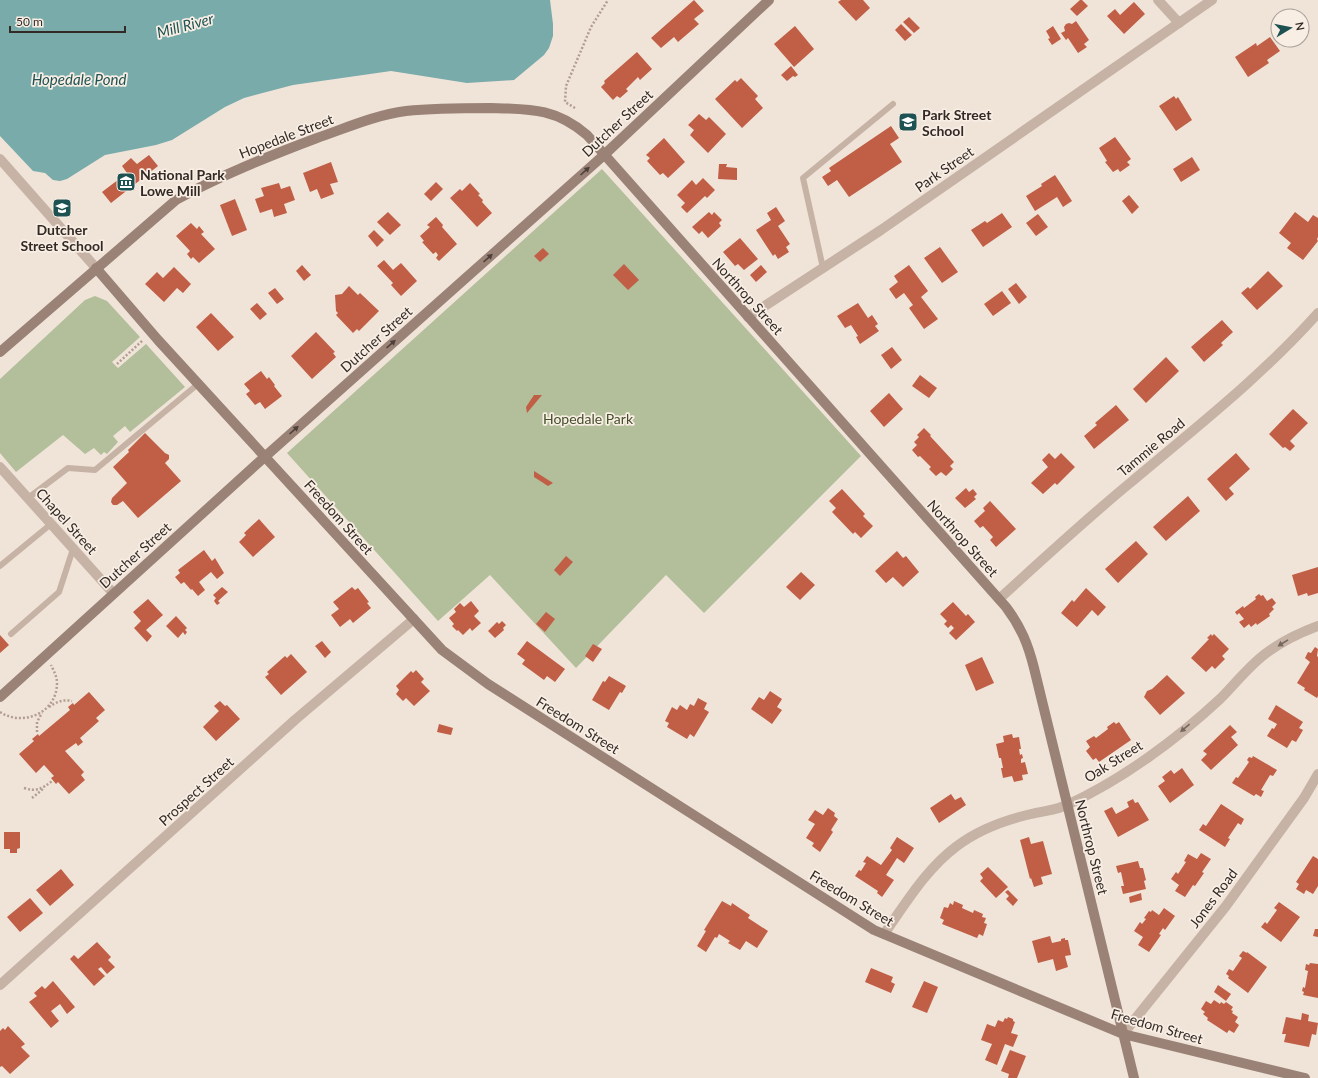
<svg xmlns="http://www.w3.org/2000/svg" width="1318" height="1078" font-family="Lato,sans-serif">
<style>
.green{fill:#b3be9a}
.water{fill:#79abab}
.building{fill:#c05e46}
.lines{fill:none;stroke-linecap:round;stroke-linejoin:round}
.path{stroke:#b29d90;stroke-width:2.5;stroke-dasharray:2 2;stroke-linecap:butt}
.lane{stroke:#c7b3a5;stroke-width:6}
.street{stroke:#c7b3a5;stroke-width:10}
.secondary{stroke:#9a8277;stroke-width:10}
.oneway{fill:#4d403a}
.oneway2{fill:#76685f}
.labels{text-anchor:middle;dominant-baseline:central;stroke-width:3.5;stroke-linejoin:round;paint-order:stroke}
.poi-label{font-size:14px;font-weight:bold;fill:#332a26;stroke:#f8eee4;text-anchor:start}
.street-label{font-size:14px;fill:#332a26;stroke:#f8eee4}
.park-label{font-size:14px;fill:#44502b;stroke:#f8eee4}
.water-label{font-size:15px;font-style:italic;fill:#1e5152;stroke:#f8eee4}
</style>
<rect width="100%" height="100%" fill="#f0e4d9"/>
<!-- green -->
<g class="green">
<path d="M602,169L861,456L704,613L666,575L576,668L490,575L438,621L287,453Z"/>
<path d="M95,296L107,301L140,337L112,362L118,368L146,344L185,387L130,432L125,426L113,436L118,442L107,454L104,452L101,455L94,448L85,454L63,435L16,472L0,453V379L85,300Z"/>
</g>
<!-- water -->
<path class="water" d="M0,0H550L553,24V36L549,48L544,55L514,80L467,83L391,71L293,85L244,98L225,107L172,140L156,145L105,155L67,179L60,181L53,180L45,173L33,171L0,136Z"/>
<!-- building -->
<g class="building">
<path d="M694,0L704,11L694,19L699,24L678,42L674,37L661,48L651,38Z"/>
<path d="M841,0H863L870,8L856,21L838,2Z"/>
<path d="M1080,0H1082L1088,6L1077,16L1070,9Z"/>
<path d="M1134,2L1145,14L1124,34L1107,16L1115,9L1120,15Z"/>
<path d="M909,17L920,28L914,33L903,22Z"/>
<path d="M1076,21L1089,40L1084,44L1087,47L1078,53L1068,38L1066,40L1061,33L1065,31L1064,27L1066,24L1069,23L1072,24Z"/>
<path d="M901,24L912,35L905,41L895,30Z"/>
<path d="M795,26L814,49L794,67L774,44Z"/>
<path d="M1053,26L1061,39L1052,45L1048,39L1050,38L1046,31Z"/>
<path d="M1270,37L1280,51L1267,60L1269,63L1248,77L1235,57L1256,43L1257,46Z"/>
<path d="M637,52L652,69L640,80L638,77L626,89L628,91L620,98L617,96L613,100L601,87L605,83L604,81Z"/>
<path d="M791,66L798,75L795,77L793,76L787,81L781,75Z"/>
<path d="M741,78L758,96L755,99L763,108L742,128L715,99L735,80L737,82Z"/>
<path d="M1174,96L1176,99L1178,97L1192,120L1176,131L1159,106Z"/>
<path d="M699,114L706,120L709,117L726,134L708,153L690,135L694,130L688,125Z"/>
<path d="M891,126L899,138L890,144L902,162L849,197L837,180L828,186L822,177L831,171L829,168Z"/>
<path d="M1115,137L1131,159L1127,162L1130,165L1120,172L1118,169L1113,172L1105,162L1107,161L1099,148Z"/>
<path d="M664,138L685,162L668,178L663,173L660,175L647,161L650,158L646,155Z"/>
<path d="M149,155L158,166L111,203L102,192L127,173L122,166L131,158L137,164Z"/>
<path d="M1192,157L1200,170L1181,182L1173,169Z"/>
<path d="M331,162L338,182L330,184L334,194L321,199L317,189L310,192L303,173Z"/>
<path d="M719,164H727L726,167L737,168V180L718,179Z"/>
<path d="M1055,175L1072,201L1063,207L1057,197L1035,211L1026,196L1042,186L1041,184Z"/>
<path d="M703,178L715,190L707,198L705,196L687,213L681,207L685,203L677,195L692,180L696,185Z"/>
<path d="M436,182L443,189L431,201L424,194Z"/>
<path d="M279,183L281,189L290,186L295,200L284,204L287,213L274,217L272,209L260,213L255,199L264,196L261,188Z"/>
<path d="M470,183L480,194L478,195L483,200L482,202L492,213L477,227L450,198L460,189L462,191Z"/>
<path d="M1129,195L1139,207L1132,214L1122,201Z"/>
<path d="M235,199L247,230L232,236L220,205Z"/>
<path d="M776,207L785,221L778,226L790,244L786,247L789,252L778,259L775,254L773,256L756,230L771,220L767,213Z"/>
<path d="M388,212L401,225L390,235L377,222Z"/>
<path d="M709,212L712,215L714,212L722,220L719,223L721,226L708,238L702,231L699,234L692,227Z"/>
<path d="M1295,212L1308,222L1313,215L1318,218V237L1317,239L1318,241L1303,260L1287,248L1291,243L1279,233Z"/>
<path d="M1002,213L1012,227L983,247L971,230L985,221L987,223Z"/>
<path d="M1038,214L1048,227L1036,236L1026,223Z"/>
<path d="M436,217L443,225L442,227L457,244L439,261L436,258L438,255L436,252L433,254L422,242L424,241L420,236L430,227L427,225Z"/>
<path d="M191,223L197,229L199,226L204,232L201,234L215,249L199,263L193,257L191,259L187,254L190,251L176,236Z"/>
<path d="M374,230L384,240L377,247L368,236Z"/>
<path d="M740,238L758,259L744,270L738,264L735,266L723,252Z"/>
<path d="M940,247L958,272L942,283L924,258Z"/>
<path d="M543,248L549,254L540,262L534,256Z"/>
<path d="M384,260L393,270L401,263L417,281L401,296L391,285L393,283L377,266Z"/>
<path d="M624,264L639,280L628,290L613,275Z"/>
<path d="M302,265L311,275L304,281L296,271Z"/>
<path d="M761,265L767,272L756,282L750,275Z"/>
<path d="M909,265L928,291L921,297L938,319L924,329L909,308L913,305L904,293L896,299L889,289L898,282L894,276Z"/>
<path d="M174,267L191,284L183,293L177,288L164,302L145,284L157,272L163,278Z"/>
<path d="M1268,271L1283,286L1257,310L1241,293L1248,287L1250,289Z"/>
<path d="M1016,283L1027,297L1019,304L1008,289Z"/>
<path d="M349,286L358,295L360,293L379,311L359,331L357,329L353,333L336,315L338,313L336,311L335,295L342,294Z"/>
<path d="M275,288L284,299L277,304L268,293Z"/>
<path d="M1002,291L1011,303L993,316L984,304Z"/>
<path d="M257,303L267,314L260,320L250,309Z"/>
<path d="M858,303L868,318L872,315L878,324L875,326L879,331L860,344L856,337L858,336L851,325L845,328L837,316Z"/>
<path d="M211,313L234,337L218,351L196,327Z"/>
<path d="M1222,320L1233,332L1221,343L1223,345L1204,362L1191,347Z"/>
<path d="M316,332L335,352L333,353L336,357L312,379L291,356Z"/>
<path d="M892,347L902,360L891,369L881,355Z"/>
<path d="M1166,357L1179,371L1146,403L1133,389Z"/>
<path d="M261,371L267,379L269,377L275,385L274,386L282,396L265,409L260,402L255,405L246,394L250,391L244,384Z"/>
<path d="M920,375L937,388L929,398L912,386Z"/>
<path d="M889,393L903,409L884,427L870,411Z"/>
<path d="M534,395H542L527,413L526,407Z"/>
<path d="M1116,405L1129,420L1094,449L1084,436L1097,425L1095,423Z"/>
<path d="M1293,409L1308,423L1290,441L1295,446L1290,451L1285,447L1283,448L1269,434Z"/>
<path d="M924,428L931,435L930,436L954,462L950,466L953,469L946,476L941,472L936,476L929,469L931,467L920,456L918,457L912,450L917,445L914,442L919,437L917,435Z"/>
<path d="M145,433L165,453L169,455V459L165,463L181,481L138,518L123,501L117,505H113L111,502L112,498L127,483L113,467L129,452L128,450Z"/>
<path d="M1049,453L1055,459L1061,453L1075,467L1057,485L1055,483L1043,494L1031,483L1048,467L1042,460Z"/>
<path d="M1236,453L1250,469L1229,488L1234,494L1226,501L1207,479Z"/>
<path d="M534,471L553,483L548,486L534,477Z"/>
<path d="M966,488L969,492L973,489L977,494L974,497L976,499L965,508L955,498Z"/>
<path d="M842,489L865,514L863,516L873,526L861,538L855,532L853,534L832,512L836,508L829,501Z"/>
<path d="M1188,496L1200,511L1166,541L1153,527Z"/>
<path d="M990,501L1016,529L996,547L990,540L993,537L983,526L980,528L974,521L985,511L983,508Z"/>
<path d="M259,519L275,537L253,557L239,542L246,535L244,533Z"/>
<path d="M1136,541L1148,554L1118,583L1105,569Z"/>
<path d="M204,550L212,561L215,558L224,573L217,579L211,572L199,582L205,590L198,596L192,589L191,590L184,582L181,584L175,577L180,573L178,570Z"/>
<path d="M897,551L903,558L906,556L919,572L903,587L893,577L886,583L875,571Z"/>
<path d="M566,556L573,562L560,576L554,570Z"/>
<path d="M1318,567V593L1308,596L1307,593L1298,596L1292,575Z"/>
<path d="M801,572L815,585L800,600L786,587Z"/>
<path d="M222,587L228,592L218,601L220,603L217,605L214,601L216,598L213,595Z"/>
<path d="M352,587L355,590L358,588L369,602L367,603L371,608L353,623L350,619L340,627L331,615L339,609L333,602Z"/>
<path d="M1086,588L1106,607L1098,616L1092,610L1077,627L1061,613L1072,600L1074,602Z"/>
<path d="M1259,594L1261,596L1263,595L1267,601L1272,598L1276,603L1272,607L1274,609L1269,614L1270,616L1257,625L1256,623L1251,627L1249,624L1244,628L1239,622L1244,619L1239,613L1237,615L1235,612L1243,606L1244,608L1256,599L1255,597Z"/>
<path d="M148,599L163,615L146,630L152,636L147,642L134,628L141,621L133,612Z"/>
<path d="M471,601L479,611L474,616L481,623L472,631L470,628L463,635L458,630L457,631L452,626L454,624L449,618L456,612L454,609L460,603L464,607Z"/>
<path d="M953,602L966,616L968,614L975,622L956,640L949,633L954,628L951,625L948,628L944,624L947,621L940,614Z"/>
<path d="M546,612L555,619L545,632L536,624Z"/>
<path d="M176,616L187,628L185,630L187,632L185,635L183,632L178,638L166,626Z"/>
<path d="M502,621L506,625L503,628L504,630L495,638L488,631L497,622L499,624Z"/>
<path d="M1211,634L1212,636L1214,634L1229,649L1222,656L1225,659L1215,669L1212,666L1206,672L1191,658L1209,639L1207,638Z"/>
<path d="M0,635L9,645L0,653Z"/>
<path d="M322,641L331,652L325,658L315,646Z"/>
<path d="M527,641L565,669L555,682L547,676L544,680L522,664L525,660L517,654Z"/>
<path d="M593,644L602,649L593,662L585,656Z"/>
<path d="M1315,647L1318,649L1317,656L1318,657V696L1317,698L1304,690L1305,688L1297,683L1310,662L1305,658L1308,652L1311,653Z"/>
<path d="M291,654L307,672L281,695L265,677L269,674L267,672L285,656L287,658Z"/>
<path d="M982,657L994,683L976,691L965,665Z"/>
<path d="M416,670L424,679L421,682L430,691L414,706L406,698L403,701L396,694L399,690L396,686L411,671L413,673Z"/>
<path d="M1167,675L1185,693L1160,715L1144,697L1147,691L1152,689Z"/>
<path d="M609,676L626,686L622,693L620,692L609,710L592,700L603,681L605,682Z"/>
<path d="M770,691L782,699L777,707L782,710L772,724L751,709L759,697L764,700Z"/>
<path d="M89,692L105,710L96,718L99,721L80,738L83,742L78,746L76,743L65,751L84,772L81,775L85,780L69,794L58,782L56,784L51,778L54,776L44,765L36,773L19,754L34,741L32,739L38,734L39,736L70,710L68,707L73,703L74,705Z"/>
<path d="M698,698L707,703L704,709L709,712L694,737L690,734L687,739L667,727L669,723L665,721L672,707L677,710L680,705L687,710L690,704L694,706Z"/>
<path d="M220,701L225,706L227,705L240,719L216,741L203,727L219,711L214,706Z"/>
<path d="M1276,705L1303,722L1299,728L1303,730L1296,742L1292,740L1287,748L1267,736L1272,728L1274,729L1277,724L1268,719Z"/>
<path d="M1114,722L1116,724L1119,722L1131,740L1099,762L1096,758L1093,760L1086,751L1090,747L1086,741L1094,736L1096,738L1108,729L1107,727Z"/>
<path d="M439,724L453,728L451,735L437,732Z"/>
<path d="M1230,725L1237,732L1231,737L1238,745L1211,770L1201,760L1207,754L1203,751Z"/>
<path d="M1012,734L1013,738L1019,737L1021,749H1019L1020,755L1022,754L1023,758L1021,759V763L1025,762L1028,774L1022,775L1023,780L1014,782L1012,776L1003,778L1001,768H1003L1001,758H999L996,744L1004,742L1003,736Z"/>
<path d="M1253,756L1277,770L1273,776L1270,775L1261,790L1264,791L1261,797L1256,794L1254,796L1232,783L1236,777L1238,778L1249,762L1247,760L1249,757L1252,758Z"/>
<path d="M1182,768L1194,785L1170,803L1158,786L1165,781L1162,777L1171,770L1174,774Z"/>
<path d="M951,794L955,800L961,797L966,805L939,823L930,808Z"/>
<path d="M1133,799L1135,803L1138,802L1149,820L1118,837L1104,811L1112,807L1116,814L1129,807L1127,802Z"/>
<path d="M1221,804L1244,819L1241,825L1238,823L1228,838L1230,839L1225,847L1199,830L1203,824L1206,826Z"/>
<path d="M828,808L835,813L834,816L838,819L831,830L833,832L820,852L812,846L814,843L806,838L815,824L808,820L815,810L823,815Z"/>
<path d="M4,832H20V848L17,849V853H10V849H4Z"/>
<path d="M897,837L914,848L904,863L897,858L886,875L894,880L882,897L877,893L878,891L855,876L859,870L861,871L866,863L863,862L867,856L881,865L892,850L890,848Z"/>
<path d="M1029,837L1031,844L1043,841L1052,874L1041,877L1043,884L1034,887L1031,878L1030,879L1020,840Z"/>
<path d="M1201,853L1211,859L1202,872L1204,873L1195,886L1193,885L1185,897L1175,891L1179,885L1171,879L1176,872L1178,874L1186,862L1184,861L1188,854L1197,859Z"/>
<path d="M1313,856L1318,859V886L1313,894L1306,890L1304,894L1296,889L1299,884L1296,882Z"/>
<path d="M1138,861L1140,868H1143L1146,880L1144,881L1146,889L1123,894L1121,886H1124L1121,872L1118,873L1116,866Z"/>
<path d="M988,867L1008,887L996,898L980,881L983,878L980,874Z"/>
<path d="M61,869L74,885L50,906L36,890Z"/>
<path d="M1008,890L1018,900L1013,906L1006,899L1009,896L1005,892Z"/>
<path d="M1141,893L1142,900L1130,903L1129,897Z"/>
<path d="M30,898L43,913L20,932L7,917Z"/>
<path d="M722,901L731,906L732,903L750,915L748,918L768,931L757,948L746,941L740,950L728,943L730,941L719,934L717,938L715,937L706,952L697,946L706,931L704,930Z"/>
<path d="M954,901L963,905L962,908L973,913L974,910L983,914L982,917L986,918L984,923L987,924L983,936L979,934L977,938L942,924L944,920L940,918L944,907L948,908L950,903L953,905Z"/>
<path d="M1279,902L1300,917L1281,942L1261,927L1265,922L1267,924L1277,910L1274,908Z"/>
<path d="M1164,908L1175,916L1165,930L1163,928L1159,934L1161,935L1149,952L1138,945L1143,937L1134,931L1140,922L1142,924L1146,919L1144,918L1149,911L1151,912L1152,910L1159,915Z"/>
<path d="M1315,929H1318V937L1313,936Z"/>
<path d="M1050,936L1052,943L1061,941V939L1065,938V940H1068L1071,955L1065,956L1068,967L1056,971L1053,959L1038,963L1032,941Z"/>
<path d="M97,942L111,957L108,960L115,967L107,974L101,967L98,969L105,976L94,986L70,959L74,955L78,959Z"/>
<path d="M1243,951L1247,953V952L1267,967L1248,993L1228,978L1229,976L1226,974L1229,969L1233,971L1242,958L1239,956Z"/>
<path d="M1310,963L1318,964V998L1303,995L1304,992L1302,991L1303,987L1305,988L1308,971L1305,970L1306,964L1309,965Z"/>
<path d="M871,968L893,977L891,982L895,984L891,993L865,982Z"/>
<path d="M53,981L75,1007L67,1014L60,1004L51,1011L59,1021L51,1028L29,1002L37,996L34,993L42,986L45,989Z"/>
<path d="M924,981L938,987L927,1013L912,1007Z"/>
<path d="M1218,985L1231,994L1226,1001L1214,992Z"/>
<path d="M1214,1000L1220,1004L1221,1002L1224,1004L1226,1002L1233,1007L1231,1010L1233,1011L1232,1013L1238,1017L1235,1022L1239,1025L1234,1033L1229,1030L1227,1033L1207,1020L1208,1018L1203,1014L1205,1012L1201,1009L1206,1001L1211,1004Z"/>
<path d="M1302,1013L1309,1015L1308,1021L1318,1023L1316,1035L1312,1034L1309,1047L1284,1042L1286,1034H1282L1286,1017L1301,1020Z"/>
<path d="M1008,1017L1013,1019V1021L1015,1022L1011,1033L1018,1035L1013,1047L1005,1044L997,1065L985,1060L992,1044L981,1040L987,1024L995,1027L998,1020L1003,1022L1005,1018L1007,1019Z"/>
<path d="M8,1026L25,1044L21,1047L30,1056L10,1074L2,1066L0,1067V1031L3,1028L5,1030Z"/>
<path d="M1010,1050L1026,1056L1017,1078H1008L1009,1074L1001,1071Z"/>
</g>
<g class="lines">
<!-- path -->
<g class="path">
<path d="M575,108L565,102L566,86L591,27L608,0"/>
<path d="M117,364L142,341"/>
<path d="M49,707C56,702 63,699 72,701"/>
<path d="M0,712C23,727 57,713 57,683C57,677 54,671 51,665"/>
<path d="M37,732V722L42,713"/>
<path d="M24,788C36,792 42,789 52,781"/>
<path d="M32,798L43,789"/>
</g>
<!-- lane -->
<g class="lane">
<path d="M823,268L803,178L893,104"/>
<path d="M28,498L68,468L95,470L198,384"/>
<path d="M0,566L51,524"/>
<path d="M11,634L59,592L73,549"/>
</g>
<!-- street -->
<g class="street">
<path d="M1158,0L1179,23"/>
<path d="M0,159L96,268"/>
<path d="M748,317L881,230L1212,0"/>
<path d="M0,467L113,593"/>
<path d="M999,599C1042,560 1085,520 1130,483C1195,428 1261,377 1318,313"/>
<path d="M884,934C906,903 926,869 957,846C978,830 1005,820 1031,814C1043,811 1058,810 1069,804C1123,779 1177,739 1220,699C1235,684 1248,667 1265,654C1281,642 1299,633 1318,626"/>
<path d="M0,985L296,719L414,619"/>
<path d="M1123,1034L1226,906L1304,798L1318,774"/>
</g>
<!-- secondary -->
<g class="secondary">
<path d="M96,268L158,340L442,650L488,684L874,930L1123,1034L1305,1078"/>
<path d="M0,352L176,200C221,175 269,156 317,138C346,128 375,115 406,111C434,108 463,108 491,108C530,109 556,108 587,135L1006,607C1021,627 1028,644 1034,668L1134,1078"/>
<path d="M0,697L259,462L604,155L769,0"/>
</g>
</g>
<!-- one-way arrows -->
<defs><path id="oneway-solid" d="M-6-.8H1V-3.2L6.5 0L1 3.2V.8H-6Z"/></defs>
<g class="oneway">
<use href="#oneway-solid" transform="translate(585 171) rotate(-42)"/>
<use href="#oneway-solid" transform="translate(488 258) rotate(-42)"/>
<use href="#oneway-solid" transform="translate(391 344) rotate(-42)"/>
<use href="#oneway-solid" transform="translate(294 430) rotate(-42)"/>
</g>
<g class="oneway2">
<use href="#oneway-solid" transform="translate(1283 643) rotate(148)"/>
<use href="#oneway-solid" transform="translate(1185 728) rotate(140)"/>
</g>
<!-- icons -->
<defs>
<g id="school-square" transform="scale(1)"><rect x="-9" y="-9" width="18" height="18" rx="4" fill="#1e5152" stroke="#f8eee4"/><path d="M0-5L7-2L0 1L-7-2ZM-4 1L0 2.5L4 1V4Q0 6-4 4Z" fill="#fff"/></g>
<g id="museum-square" transform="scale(1)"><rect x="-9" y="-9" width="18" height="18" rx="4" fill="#1e5152" stroke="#f8eee4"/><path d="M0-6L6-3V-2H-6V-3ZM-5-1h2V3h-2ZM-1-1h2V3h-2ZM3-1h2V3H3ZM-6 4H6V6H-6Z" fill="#fff"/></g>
</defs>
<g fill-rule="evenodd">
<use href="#school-square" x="908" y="122"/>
<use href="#museum-square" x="126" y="182"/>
<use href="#school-square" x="62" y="208"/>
</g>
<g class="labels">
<!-- poi labels -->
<g class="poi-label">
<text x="922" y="114">Park Street<tspan x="922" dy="16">School</tspan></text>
<text x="140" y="174">National Park<tspan x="140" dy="16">Lowe Mill</tspan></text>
<text x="62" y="229" text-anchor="middle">Dutcher<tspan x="62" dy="16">Street School</tspan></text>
</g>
<!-- street labels -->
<g class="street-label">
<text transform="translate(617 123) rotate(-43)">Dutcher Street</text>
<text transform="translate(286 136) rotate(-21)">Hopedale Street</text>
<text transform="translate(944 169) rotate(-35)">Park Street</text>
<text transform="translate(748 296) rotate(48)">Northrop Street</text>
<text transform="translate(376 339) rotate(-42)">Dutcher Street</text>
<text transform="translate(1151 447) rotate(-40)">Tammie Road</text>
<text transform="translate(339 517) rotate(48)">Freedom Street</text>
<text transform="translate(67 521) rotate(48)">Chapel Street</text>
<text transform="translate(963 538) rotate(48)">Northrop Street</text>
<text transform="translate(135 555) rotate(-42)">Dutcher Street</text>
<text transform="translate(578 725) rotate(32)">Freedom Street</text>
<text transform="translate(1113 761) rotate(-32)">Oak Street</text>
<text transform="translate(196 791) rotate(-42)">Prospect Street</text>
<text transform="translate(1092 847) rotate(76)">Northrop Street</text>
<text transform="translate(852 898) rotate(31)">Freedom Street</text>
<text transform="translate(1213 898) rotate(-53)">Jones Road</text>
<text transform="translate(1157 1026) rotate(16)">Freedom Street</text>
</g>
<!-- park labels -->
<g class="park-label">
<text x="588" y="418">Hopedale Park</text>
</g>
<!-- water labels -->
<g class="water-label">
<text transform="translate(185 25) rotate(-15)">Mill River</text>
<text x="79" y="79">Hopedale Pond</text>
</g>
</g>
<!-- north arrow -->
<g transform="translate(1290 28) rotate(80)"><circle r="19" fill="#f8eee4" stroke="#a9a098"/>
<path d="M0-3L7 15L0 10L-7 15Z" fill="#1e5152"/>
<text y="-6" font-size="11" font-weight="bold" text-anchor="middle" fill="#332a26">N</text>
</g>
<!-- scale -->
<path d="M10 26v6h115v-6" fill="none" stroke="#332a26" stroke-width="2"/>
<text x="16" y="26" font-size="12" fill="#332a26" stroke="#f8eee4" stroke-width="3" paint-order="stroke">50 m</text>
</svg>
